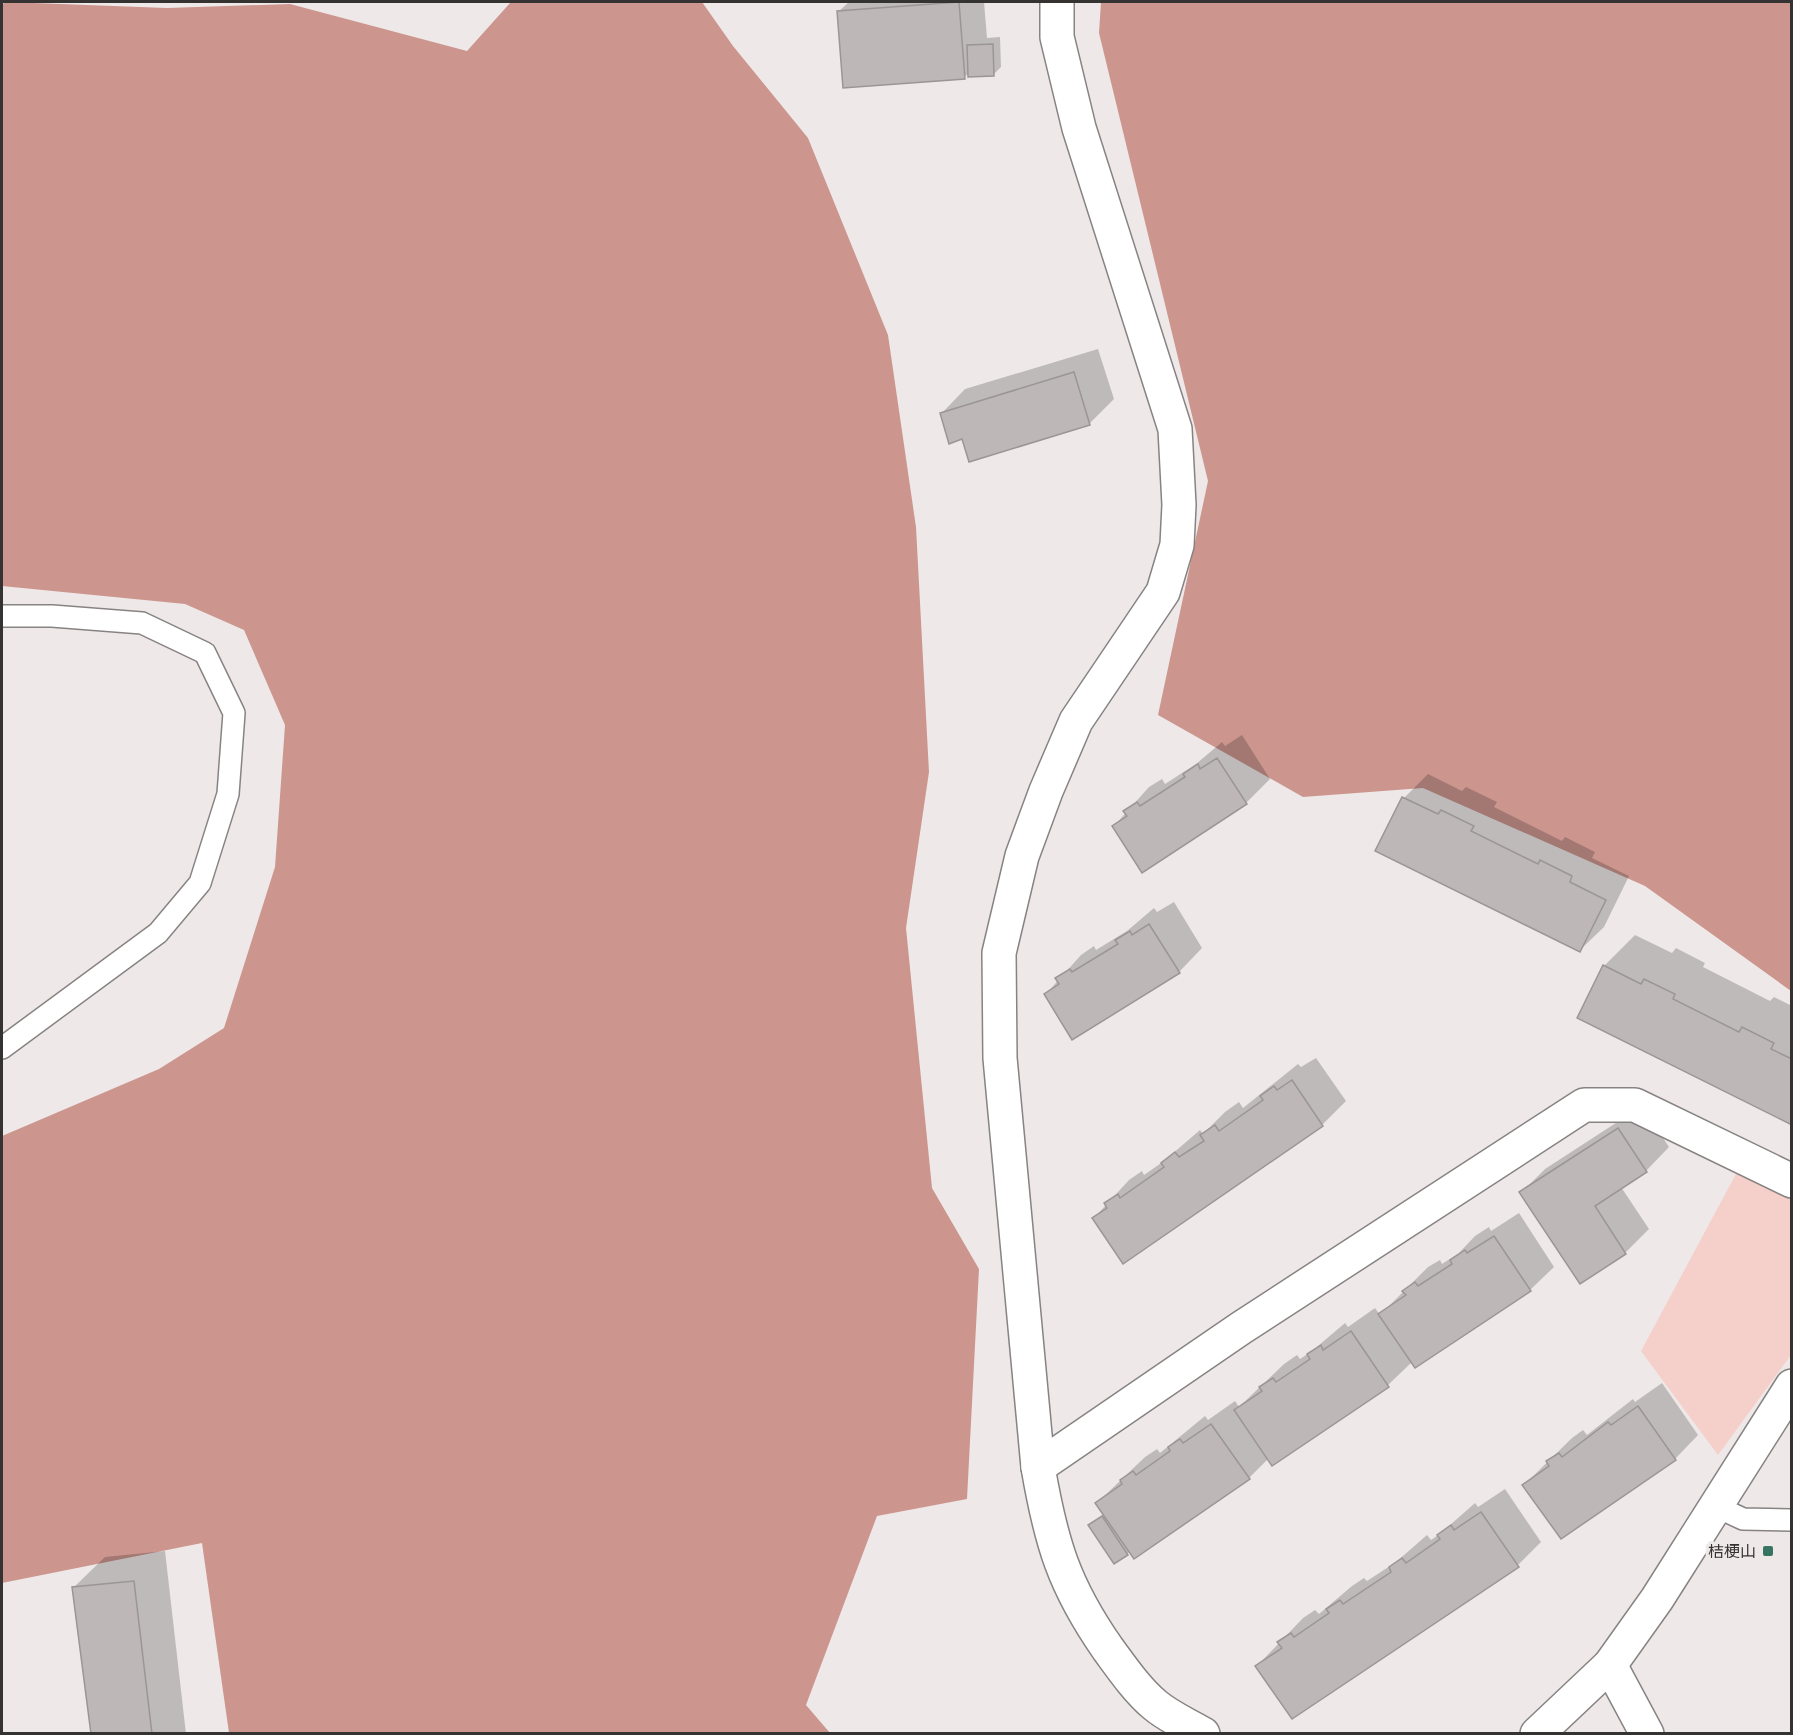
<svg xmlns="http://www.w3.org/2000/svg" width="1793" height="1735" font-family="Inter,'Noto Sans JP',sans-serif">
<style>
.green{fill:#f5cfca}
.forest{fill:#cc968f}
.shadow{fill:#0003}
.building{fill:#bdb7b7;stroke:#9b9695;stroke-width:1.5}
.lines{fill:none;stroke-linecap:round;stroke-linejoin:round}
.service-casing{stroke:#888383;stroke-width:24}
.minor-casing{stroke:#888383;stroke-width:36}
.tertiary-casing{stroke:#888383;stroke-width:36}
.service{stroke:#fff;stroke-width:21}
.minor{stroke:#fff;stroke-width:33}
.tertiary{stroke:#fff;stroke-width:33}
.poi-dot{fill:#377562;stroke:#eee9e8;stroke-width:2}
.labels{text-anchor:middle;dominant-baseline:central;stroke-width:6;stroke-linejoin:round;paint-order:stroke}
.poi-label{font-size:16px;fill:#353332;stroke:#eee9e8;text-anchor:end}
</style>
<rect width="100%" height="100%" fill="#eee9e8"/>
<!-- green -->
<path class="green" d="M1737,1172L1791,1199V1355L1718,1455L1641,1351Z"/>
<!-- forest -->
<g class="forest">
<path d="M7,2L167,8L290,4L467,51L511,2H702L733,46L808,138L888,335L916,527L929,772L906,928L932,1188L979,1269L967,1499L877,1516L806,1705L830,1733H229L202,1543L2,1583V1136L159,1069L224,1028L275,867L285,725L244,630L185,604L2,586V4Z"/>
<path d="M1101,2H1791V991L1645,886L1423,788L1303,797L1158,715L1208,481L1099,33Z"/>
</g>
<!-- shadow -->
<g class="shadow">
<path d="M849,2H984L987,38L1000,37L1001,67L993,75L970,72L964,77L838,12Z"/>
<path d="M1098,349L1114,399L1090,423L970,460L963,437L942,413L965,389Z"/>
<path d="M1242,735L1270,779L1246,803L1114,826L1149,787L1162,779L1165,784L1196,764L1222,742L1225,746Z"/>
<path d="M1428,774L1462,791L1466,787L1497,802L1494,807L1562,841L1565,837L1595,852L1592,858L1629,876L1604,927L1580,950L1377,850L1404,798Z"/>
<path d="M1174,902L1202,948L1179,972L1046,994L1081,955L1094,946L1096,950L1127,931L1154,908L1157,912Z"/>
<path d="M1635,935L1672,953L1676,948L1705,963L1703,967L1770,1001L1774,997L1792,1006V1123L1604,966Z"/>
<path d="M1316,1058L1346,1101L1322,1125L1094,1218L1129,1180L1142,1171L1144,1175L1164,1161L1200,1130L1203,1134L1225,1112L1239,1102L1243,1108L1298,1064L1301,1067Z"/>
<path d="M1642,1106L1669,1147L1646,1171L1621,1187L1649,1229L1625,1253L1521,1193L1545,1169Z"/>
<path d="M1519,1213L1554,1267L1530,1290L1412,1362L1388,1385L1272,1464L1269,1458L1249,1478L1114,1562L1090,1525L1104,1514L1097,1503L1145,1457L1157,1449L1160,1453L1205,1416L1208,1420L1235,1401L1239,1407L1284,1364L1297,1355L1300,1359L1312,1351L1345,1323L1348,1327L1375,1308L1380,1315L1428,1267L1440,1260L1442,1264L1459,1253L1475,1236L1489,1227L1491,1231Z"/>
<path d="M1662,1383L1698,1435L1675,1459L1524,1485L1572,1438L1583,1430L1587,1435L1633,1399L1635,1402Z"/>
<path d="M1505,1489L1541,1542L1518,1565L1257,1666L1303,1618L1315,1610L1319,1614L1352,1586L1364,1578L1367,1581L1396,1562L1427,1535L1431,1540L1441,1533L1475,1503L1478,1507Z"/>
<path d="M165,1551L186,1734H93L73,1588L105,1557Z"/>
</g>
<!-- building -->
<g class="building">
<path d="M959,2L965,79L843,88L837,11Z"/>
<path d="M993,44L994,76L968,77L967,45Z"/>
<path d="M1074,372L1090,425L969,462L962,439L949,444L940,413Z"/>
<path d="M1217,758L1247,804L1142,873L1112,826L1127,816L1123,811L1137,802L1140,806L1185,777L1183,774L1198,764L1200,769Z"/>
<path d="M1402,797L1438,814L1441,810L1474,826L1471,831L1538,864L1540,860L1572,876L1570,882L1606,900L1580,952L1375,851Z"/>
<path d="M1149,924L1180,973L1072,1040L1044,994L1059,984L1055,978L1070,969L1072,972L1118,944L1115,940L1130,931L1132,935Z"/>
<path d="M1603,965L1641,984L1644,979L1675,994L1673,999L1739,1032L1742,1027L1774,1043L1771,1049L1792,1059V1125L1577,1018Z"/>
<path d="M1292,1080L1323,1126L1123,1264L1092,1218L1107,1208L1104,1203L1118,1194L1120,1198L1164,1167L1161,1163L1175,1152L1179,1157L1204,1141L1200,1135L1215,1125L1219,1131L1263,1100L1260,1096L1274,1086L1277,1090Z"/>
<path d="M1618,1128L1647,1172L1595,1206L1626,1254L1580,1284L1519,1192Z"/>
<path d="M1494,1236L1531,1291L1415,1368L1378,1314L1406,1295L1402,1291L1415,1282L1418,1286L1452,1264L1450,1260L1465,1250L1467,1253Z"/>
<path d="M1351,1331L1389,1387L1272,1466L1234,1410L1262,1391L1259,1387L1273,1378L1276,1382L1310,1359L1307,1354L1321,1345L1323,1350Z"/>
<path d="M1638,1406L1676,1460L1561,1539L1522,1485L1549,1466L1546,1461L1559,1453L1562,1457L1608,1422L1611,1425Z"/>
<path d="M1211,1424L1250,1479L1134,1559L1095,1503L1122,1484L1120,1480L1133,1471L1136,1475L1170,1451L1168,1447L1180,1439L1183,1443Z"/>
<path d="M1481,1512L1519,1567L1292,1719L1255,1666L1282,1648L1277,1642L1291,1633L1294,1637L1329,1613L1326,1609L1340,1600L1343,1604L1391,1572L1389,1567L1402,1558L1406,1563L1440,1539L1437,1535L1451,1525L1454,1530Z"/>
<path d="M1102,1516L1128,1555L1114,1564L1088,1525Z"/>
<path d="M134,1581L152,1734H91L72,1587Z"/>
</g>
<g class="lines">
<!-- service casing -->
<g class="service-casing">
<g id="service">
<path d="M2,616H52L142,623L205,653L234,713L228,794L200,883L158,933L2,1048"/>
<path d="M1715,1506L1743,1519L1792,1520"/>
</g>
</g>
<!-- minor casing -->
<g class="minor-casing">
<g id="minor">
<path d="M1038,1467L1241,1328L1584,1105H1635L1792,1181"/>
<path d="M1610,1665L1647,1734"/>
</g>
</g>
<!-- tertiary casing -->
<g class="tertiary-casing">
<g id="tertiary">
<path d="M1057,2V37L1079,128L1175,429L1179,505L1177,545L1163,592L1076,721L1046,791L1022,856L999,953L1000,1058L1038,1467C1051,1543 1064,1586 1108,1649C1122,1668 1137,1690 1155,1705C1169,1717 1188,1725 1203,1734"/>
<path d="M1537,1734L1610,1665L1657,1599L1792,1386"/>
</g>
</g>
<!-- service -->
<use href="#service" class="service"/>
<!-- minor -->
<use href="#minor" class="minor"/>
<!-- tertiary -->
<use href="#tertiary" class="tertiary"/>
</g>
<!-- markers -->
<rect class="poi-dot" x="1762" y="1545" width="12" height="12" rx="3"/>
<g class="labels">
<!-- poi labels -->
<g class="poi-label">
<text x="1756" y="1551">桔梗山</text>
</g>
</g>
<!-- border -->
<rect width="1793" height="1735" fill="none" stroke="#353332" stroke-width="6"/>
</svg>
